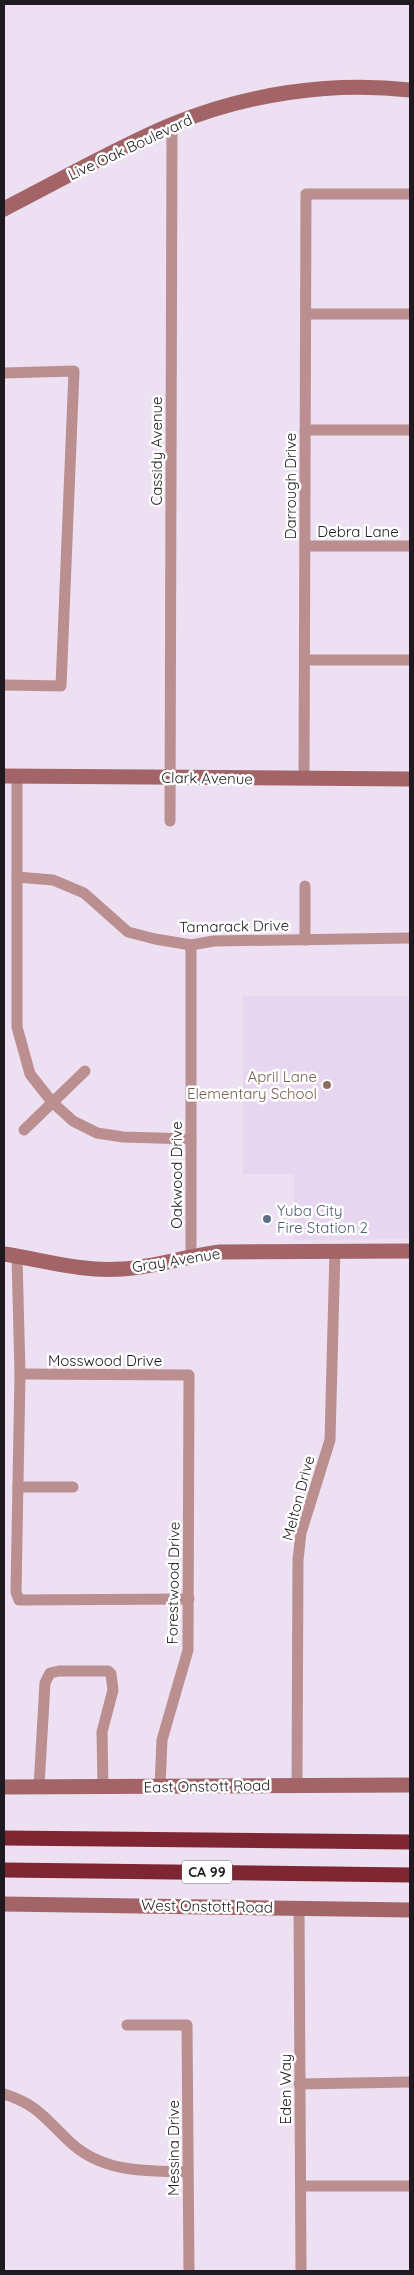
<svg xmlns="http://www.w3.org/2000/svg" width="414" height="2275" font-family="Quicksand,sans-serif">
<style>
.built{fill:#e7d6ef}
.lines{fill:none;stroke-linecap:round;stroke-linejoin:round}
.street{stroke:#bb8e8f;stroke-width:11}
.secondary{stroke:#a36467;stroke-width:15}
.highway{stroke:#7e2732;stroke-width:15}
.education-dot{fill:#8d6e63;stroke:#fff;stroke-width:2}
.service-dot{fill:#5c6f8a;stroke:#fff;stroke-width:2}
.labels{text-anchor:middle;dominant-baseline:central;stroke-width:5;stroke-linejoin:round;paint-order:stroke}
.shield{fill:#fff;stroke:#625f64;stroke-width:1}
.shield-label{font-size:14px;font-weight:bold;fill:#1f1a21}
.street-label{font-size:15px;fill:#1f1a21;stroke:#fff}
.education-label{font-size:15px;fill:#785e54;stroke:#fff;text-anchor:end}
.service-label{font-size:15px;fill:#4e5e75;stroke:#fff;text-anchor:start}
</style>
<rect width="100%" height="100%" fill="#ede0f2"/>
<!-- built -->
<path class="built" d="M243,996H410V1239L295,1240L294,1174H243Z"/>
<g class="lines">
<!-- street -->
<g class="street">
<path d="M306,314H410"/>
<path d="M4,373L74,371L61,686L4,685"/>
<path d="M305,430H410"/>
<path d="M305,546H410"/>
<path d="M305,660H410"/>
<path d="M17,777V1027L30,1074L52,1102L73,1121L97,1133L123,1137L191,1139"/>
<path d="M304,779L306,194H410"/>
<path d="M170,821L172,124"/>
<path d="M17,877L53,880L84,893L128,932L155,939L191,945L214,941L410,938"/>
<path d="M305,886V940"/>
<path d="M191,945V1256"/>
<path d="M24,1130L85,1071"/>
<path d="M17,1256L20,1374L16,1592L19,1600L189,1599"/>
<path d="M20,1374L189,1375L188,1650L162,1740L160,1787"/>
<path d="M18,1487H73"/>
<path d="M297,1785L298,1560L301,1533L330,1440L335,1250"/>
<path d="M39,1787L45,1683L50,1673L59,1671H108L111,1674L113,1690L102,1732L103,1787"/>
<path d="M299,1907L301,2271"/>
<path d="M127,2025H187L189,2271"/>
<path d="M299,2084L410,2082"/>
<path d="M4,2094C39,2105 46,2120 71,2143C104,2173 146,2171 188,2172"/>
<path d="M301,2186H410"/>
</g>
<!-- secondary -->
<g class="secondary">
<path d="M4,209C59,181 114,149 171,125C245,94 331,81 410,90"/>
<path d="M4,776L410,779"/>
<path d="M4,1254C44,1260 81,1272 122,1269C155,1267 187,1256 220,1252L410,1251"/>
<path d="M4,1787L410,1785"/>
<path d="M4,1904L410,1910"/>
</g>
<!-- highway -->
<g class="highway">
<path d="M4,1838L410,1842"/>
<path d="M4,1870L410,1875"/>
</g>
</g>
<!-- markers -->
<circle class="education-dot" cx="327" cy="1085" r="5"/>
<circle class="service-dot" cx="267" cy="1219" r="5"/>
<g class="labels">
<!-- shield labels -->
<rect class="shield" x="182" y="1860.5" width="50" height="23" rx="4"/>
<g class="shield-label">
<text x="207" y="1872">CA 99</text>
</g>
<!-- street labels -->
<g class="street-label">
<text transform="translate(130 147) rotate(-25)">Live Oak Boulevard</text>
<text transform="translate(156 451) rotate(-90)">Cassidy Avenue</text>
<text transform="translate(290 486) rotate(-90)">Darrough Drive</text>
<text x="358" y="531">Debra Lane</text>
<text transform="translate(207 778) rotate(1)">Clark Avenue</text>
<text transform="translate(234 926) rotate(-1)">Tamarack Drive</text>
<text transform="translate(176 1175) rotate(-90)">Oakwood Drive</text>
<text transform="translate(176 1260) rotate(-9)">Gray Avenue</text>
<text x="105" y="1360">Mosswood Drive</text>
<text transform="translate(298 1498) rotate(-75)">Melton Drive</text>
<text transform="translate(173 1583) rotate(-89)">Forestwood Drive</text>
<text transform="translate(207 1786) rotate(-1)">East Onstott Road</text>
<text transform="translate(207 1906) rotate(1)">West Onstott Road</text>
<text transform="translate(285 2089) rotate(-90)">Eden Way</text>
<text transform="translate(173 2148) rotate(-90)">Messina Drive</text>
</g>
<!-- education labels -->
<g class="education-label">
<text x="317" y="1076">April Lane<tspan x="317" dy="17">Elementary School</tspan></text>
</g>
<!-- service labels -->
<g class="service-label">
<text x="277" y="1210">Yuba City<tspan x="277" dy="17">Fire Station 2</tspan></text>
</g>
</g>
<!-- border -->
<rect width="414" height="2275" fill="none" stroke="#1f1a21" stroke-width="10"/>
</svg>
